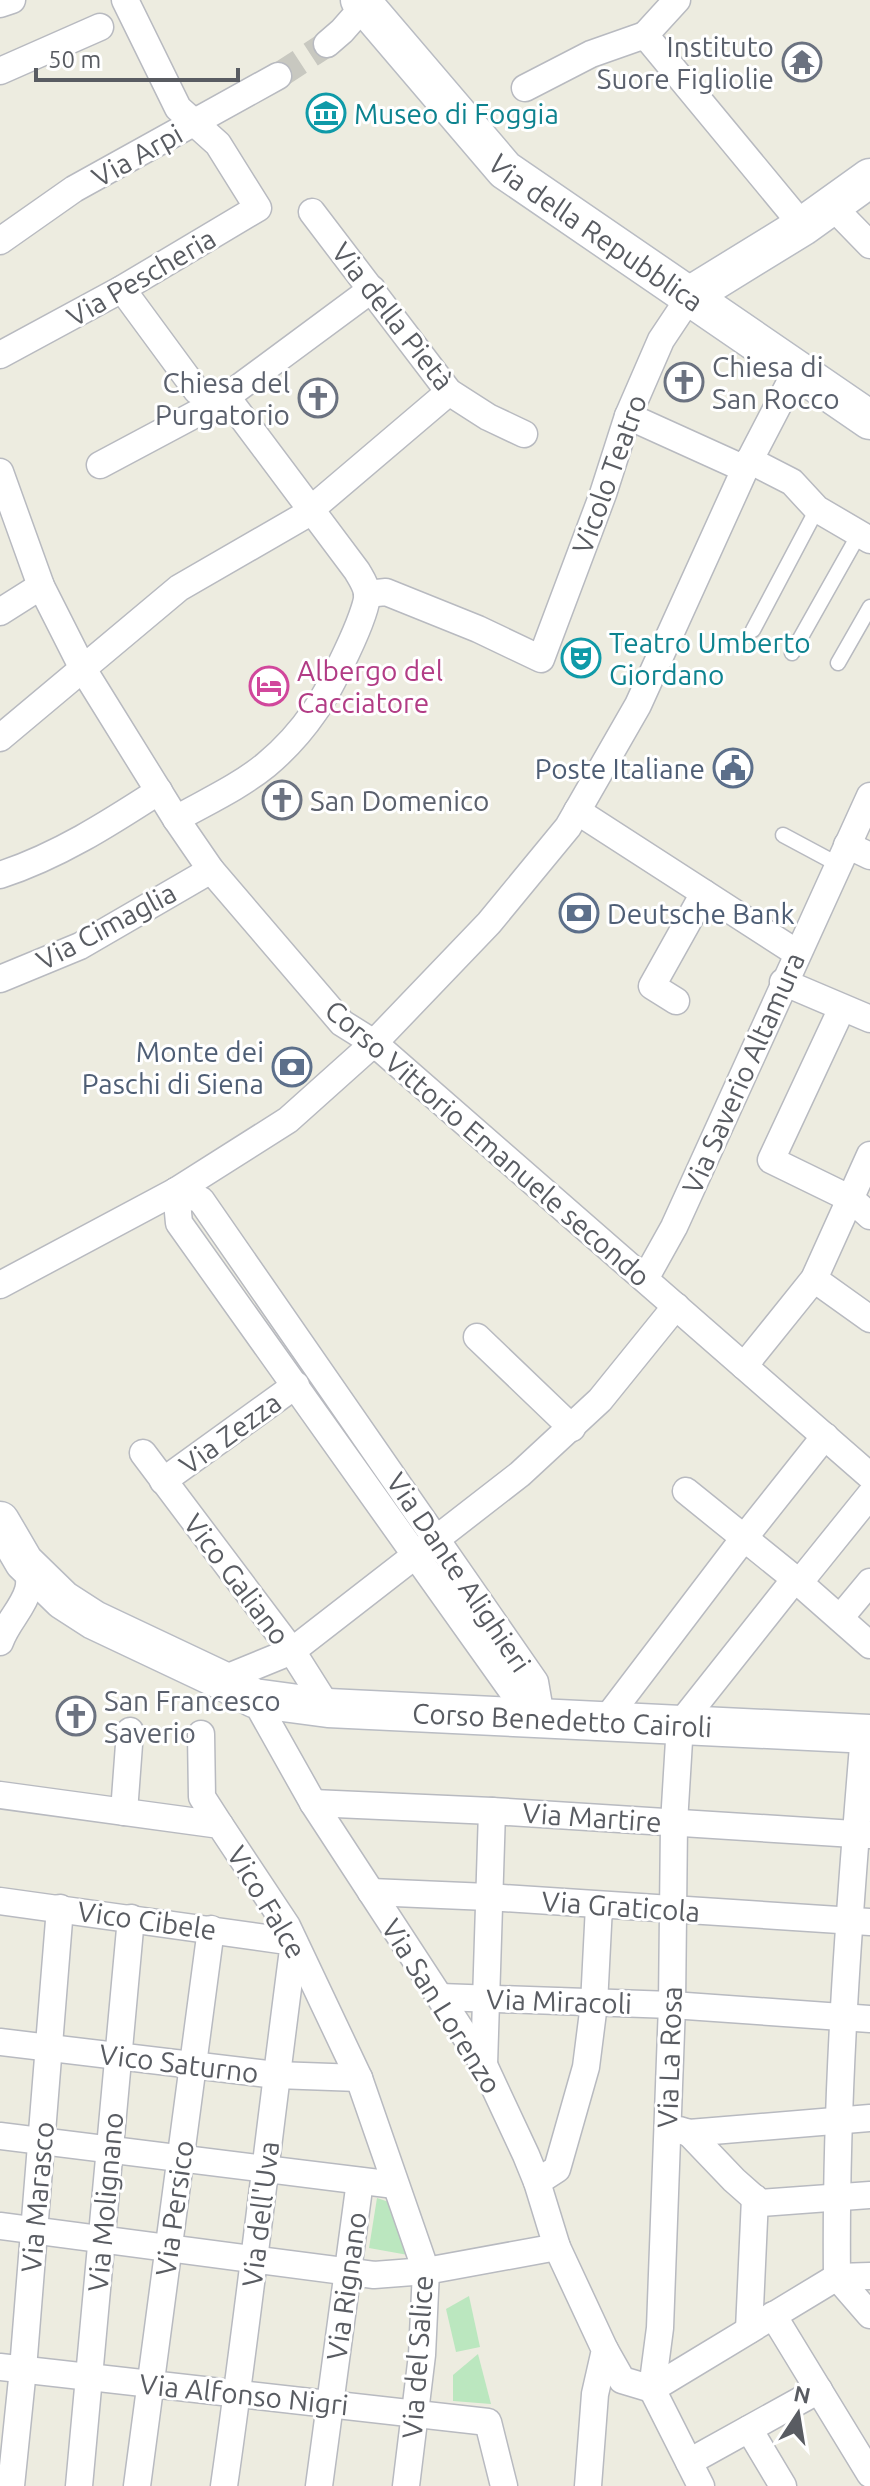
<svg xmlns="http://www.w3.org/2000/svg" width="870" height="2486" font-family="Ubuntu,sans-serif">
<style>
.green{fill:#bbe7bf}
.lines{fill:none;stroke-linecap:round;stroke-linejoin:round}
.street-tunnel{stroke:#c8c8c0;stroke-width:26;stroke-dasharray:26 13;stroke-linecap:butt}
.lane-casing{stroke:#b8bac0;stroke-width:17}
.street-casing{stroke:#b8bac0;stroke-width:29}
.secondary-casing{stroke:#b9bcc3;stroke-width:41}
.lane{stroke:#fff;stroke-width:14}
.street{stroke:#fff;stroke-width:26}
.secondary{stroke:#fff;stroke-width:38}
.labels{text-anchor:middle;dominant-baseline:central;stroke-width:6;stroke-linejoin:round;paint-order:stroke}
.worship-label{font-size:28px;fill:#5b616d;stroke:#fff;text-anchor:start}
.culture-label{font-size:28px;fill:#0d838f;stroke:#fff;text-anchor:start}
.street-label{font-size:28px;fill:#595c62;stroke:#fff}
.hotel-label{font-size:28px;fill:#b23c85;stroke:#fff;text-anchor:start}
.service-label{font-size:28px;fill:#4e5e75;stroke:#fff;text-anchor:end}
</style>
<rect width="100%" height="100%" fill="#edece0"/>
<!-- green -->
<g class="green">
<path d="M377,2198L389,2202L408,2255L369,2248Z"/>
<path d="M469,2296L480,2347L456,2352L446,2309Z"/>
<path d="M478,2354L491,2404L453,2401V2375Z"/>
</g>
<g class="lines">
<!-- street-tunnel -->
<path class="street-tunnel" d="M278,76L327,44"/>
<!-- lane casing -->
<g class="lane-casing">
<g id="lane">
<path d="M753,630L817,509"/>
<path d="M792,653L859,534"/>
<path d="M838,663L870,607"/>
<path d="M783,835L839,865"/>
</g>
</g>
<!-- street casing -->
<g class="street-casing">
<g id="street">
<path d="M0,4L12,0"/>
<path d="M645,35L677,0"/>
<path d="M327,44L342,31L364,6"/>
<path d="M0,71L100,27"/>
<path d="M525,88L591,54L645,35L803,226"/>
<path d="M832,206L870,245"/>
<path d="M312,212L449,392L488,417L524,434"/>
<path d="M0,241L74,189L278,76"/>
<path d="M122,289L197,391L232,404L357,571C361,578 366,585 367,593C370,611 327,694 315,711C302,730 284,750 266,765C239,787 206,802 176,819"/>
<path d="M0,355L122,289L258,208L218,144L178,108L125,0"/>
<path d="M628,416L745,469"/>
<path d="M749,460L792,482L817,509L870,540"/>
<path d="M100,465L222,400L372,289"/>
<path d="M0,472L41,586L83,669L176,819L211,870L342,1023L374,1043L870,1476"/>
<path d="M367,594L386,592L478,629L541,659L603,494L628,416L661,340L691,295"/>
<path d="M0,612L41,586"/>
<path d="M0,738L179,588L302,517L449,392"/>
<path d="M577,811L797,953"/>
<path d="M847,845L870,856"/>
<path d="M0,875C58,856 108,824 159,791"/>
<path d="M0,979L80,946L211,870"/>
<path d="M783,982L870,1019"/>
<path d="M676,1001L652,986L704,893"/>
<path d="M842,1008L771,1160L851,1199L870,1216"/>
<path d="M176,1191L201,1200L535,1682L541,1717"/>
<path d="M176,1191L179,1223L515,1695L541,1717"/>
<path d="M645,1279L674,1227L870,796"/>
<path d="M814,1279L870,1319"/>
<path d="M0,1285L176,1191L288,1120L374,1043L489,923L568,827L638,705L745,469L796,371"/>
<path d="M477,1337L572,1428"/>
<path d="M744,1366L814,1279L870,1155"/>
<path d="M143,1453L292,1651L328,1708"/>
<path d="M163,1481L296,1385"/>
<path d="M795,1579L870,1645"/>
<path d="M799,1583L870,1495"/>
<path d="M840,1618L870,1582"/>
<path d="M0,1642C10,1613 44,1592 22,1560"/>
<path d="M221,1680L292,1651L520,1474L600,1400L676,1306"/>
<path d="M254,1698L313,1803L484,2065L526,2155L537,2182L557,2247L605,2350L595,2394L588,2486"/>
<path d="M604,1722L744,1538L825,1436"/>
<path d="M201,1734L202,1797L220,1825"/>
<path d="M864,1734C849,1914 835,2096 837,2277L870,2315"/>
<path d="M0,1795L220,1825L287,1926L359,2078L426,2271L422,2355L406,2486"/>
<path d="M313,1803L492,1811L870,1835"/>
<path d="M124,1812L130,1731"/>
<path d="M371,1892L488,1897L870,1922"/>
<path d="M0,1901L294,1942C270,2123 250,2305 224,2486"/>
<path d="M440,1997L672,2005L870,2019"/>
<path d="M0,2042L276,2075L359,2078"/>
<path d="M484,2065L492,1811"/>
<path d="M679,2130L689,2133L870,2118"/>
<path d="M689,2133L734,2180L760,2203L870,2195"/>
<path d="M0,2136L395,2185"/>
<path d="M537,2182L557,2169L586,2067L594,2004L599,1906"/>
<path d="M0,2226L374,2275L426,2271L557,2247"/>
<path d="M773,2315L870,2474"/>
<path d="M749,2330L755,2198"/>
<path d="M605,2350L622,2380L652,2389"/>
<path d="M0,2367L488,2422L504,2486"/>
<path d="M652,2389L660,2328L672,2005L674,1823L680,1724L795,1579L686,1491"/>
<path d="M652,2389L837,2277L870,2276"/>
<path d="M652,2389L701,2486"/>
<path d="M749,2429L783,2486"/>
<path d="M689,2462L819,2390"/>
<path d="M11,2486L23,2369L60,1908"/>
<path d="M79,2486L131,1918"/>
<path d="M137,2486L211,1929"/>
<path d="M319,2486L360,2181"/>
</g>
</g>
<!-- secondary casing -->
<g class="secondary-casing">
<g id="secondary">
<path id="s1" d="M360,0L505,170L870,420"/>
<path d="M691,295L803,226L870,178"/>
<path id="s2" d="M0,1521L24,1562L63,1600L94,1620L221,1680L254,1698L328,1708L870,1734"/>
</g>
</g>
<!-- lane -->
<use href="#lane" class="lane"/>
<!-- street -->
<use href="#street" class="street"/>
<!-- secondary -->
<use href="#secondary" class="secondary"/>
</g>
<!-- icons -->
<defs>
<g id="temple-ring" transform="scale(2)"><circle r="9.5" fill="#fff" stroke="#6b7280" stroke-width="1.5"/><path d="M0-6L5-2H3V0L6.5 2.5H4V6H1.5V3h-3V6H-4V2.5H-6.5L-3 0V-2H-5Z" fill="#6b7280"/></g>
<g id="museum-ring" transform="scale(2)"><circle r="9.5" fill="#fff" stroke="#0f9aa8" stroke-width="1.5"/><path d="M0-6L6-3V-2H-6V-3ZM-5-1h2V3h-2ZM-1-1h2V3h-2ZM3-1h2V3H3ZM-6 4H6V6H-6Z" fill="#0f9aa8"/></g>
<g id="church-ring" transform="scale(2)"><circle r="9.5" fill="#fff" stroke="#6b7280" stroke-width="1.5"/><path d="M-1.2-6h2.4v3.5h3.3v2.4h-3.3V6h-2.4V-.1h-3.3v-2.4h3.3Z" fill="#6b7280"/></g>
<g id="theatre-ring" transform="scale(2)"><circle r="9.5" fill="#fff" stroke="#0f9aa8" stroke-width="1.5"/><path d="M-5-5.5Q0-4 5-5.5V0Q5 5 0 6Q-5 5-5 0ZM-3.3-2.5H-1v1.5H-3.3ZM1-2.5H3.3v1.5H1ZM-2.8 1Q0 5.5 2.8 1Z" fill="#0f9aa8"/></g>
<g id="hotel-ring" transform="scale(2)"><circle r="9.5" fill="#fff" stroke="#d1479c" stroke-width="1.5"/><path d="M-6-4.5h1.5V1H6V5H4.5V3h-9V5H-6ZM-4 0a1.8 1.8 0 1 1 3.6 0ZM.5 0V-2.5h3Q6-2.5 6 0Z" fill="#d1479c"/></g>
<g id="civic-ring" transform="scale(2)"><circle r="9.5" fill="#fff" stroke="#5c6f8a" stroke-width="1.5"/><path d="M-.6-6.5H3V-4.5H.6V-3L4-1V1h2V6H-6V1h2V-1L-.6-3ZM-1.2 2.5V6h2.4V2.5Z" fill="#5c6f8a"/></g>
<g id="bank-ring" transform="scale(2)"><circle r="9.5" fill="#fff" stroke="#5c6f8a" stroke-width="1.5"/><path d="M-6-4H6V4H-6ZM0-2.3a2.3 2.3 0 1 0 0 4.6a2.3 2.3 0 1 0 0-4.6Z" fill="#5c6f8a"/></g>
</defs>
<g fill-rule="evenodd">
<use href="#temple-ring" x="802" y="62"/>
<use href="#museum-ring" x="326" y="113"/>
<use href="#church-ring" x="684" y="382"/>
<use href="#church-ring" x="318" y="398"/>
<use href="#theatre-ring" x="581" y="658"/>
<use href="#hotel-ring" x="269" y="686"/>
<use href="#civic-ring" x="733" y="768"/>
<use href="#church-ring" x="282" y="800"/>
<use href="#bank-ring" x="579" y="913"/>
<use href="#bank-ring" x="292" y="1067"/>
<use href="#church-ring" x="76" y="1716"/>
</g>
<g class="labels">
<!-- worship labels -->
<g class="worship-label">
<text x="774" y="46" text-anchor="end">Instituto<tspan x="774" dy="32">Suore Figliolie</tspan></text>
<text x="712" y="366">Chiesa di<tspan x="712" dy="32">San Rocco</tspan></text>
<text x="290" y="382" text-anchor="end">Chiesa del<tspan x="290" dy="32">Purgatorio</tspan></text>
<text x="310" y="800">San Domenico</text>
<text x="104" y="1700">San Francesco<tspan x="104" dy="32">Saverio</tspan></text>
</g>
<!-- culture labels -->
<g class="culture-label">
<text x="354" y="113">Museo di Foggia</text>
<text x="609" y="642">Teatro Umberto<tspan x="609" dy="32">Giordano</tspan></text>
</g>
<!-- street labels -->
<g class="street-label">
<text transform="translate(137 155) rotate(-29)">Via Arpi</text>
<text stroke="none"><textPath href="#s1" startOffset="334">Via della Repubblica</textPath></text>
<text transform="translate(141 277) rotate(-30)">Via Pescheria</text>
<text transform="translate(393 316) rotate(52)">Via della Pietà</text>
<text transform="translate(609 474) rotate(-70)">Vicolo Teatro</text>
<text transform="translate(106 926) rotate(-28)">Via Cimaglia</text>
<text transform="translate(743 1073) rotate(-66)">Via Saverio Altamura</text>
<text transform="translate(488 1143) rotate(41)">Corso Vittorio Emanuele secondo</text>
<text transform="translate(230 1433) rotate(-36)">Via Zezza</text>
<text transform="translate(459 1572) rotate(56)">Via Dante Alighieri</text>
<text transform="translate(237 1579) rotate(53)">Vico Galiano</text>
<text stroke="none"><textPath href="#s2" startOffset="626">Corso Benedetto Cairoli</textPath></text>
<text transform="translate(592 1817) rotate(4)">Via Martire</text>
<text transform="translate(267 1902) rotate(59)">Vico Falce</text>
<text transform="translate(621 1906) rotate(4)">Via Graticola</text>
<text transform="translate(147 1920) rotate(8)">Vico Cibele</text>
<text transform="translate(559 2001) rotate(2)">Via Miracoli</text>
<text transform="translate(442 2006) rotate(58)">Via San Lorenzo</text>
<text transform="translate(669 2057) rotate(-88)">Via La Rosa</text>
<text transform="translate(179 2063) rotate(7)">Vico Saturno</text>
<text transform="translate(37 2197) rotate(-85)">Via Marasco</text>
<text transform="translate(105 2202) rotate(-85)">Via Molignano</text>
<text transform="translate(174 2208) rotate(-82)">Via Persico</text>
<text transform="translate(260 2214) rotate(-83)">Via dell'Uva</text>
<text transform="translate(346 2286) rotate(-82)">Via Rignano</text>
<text transform="translate(417 2357) rotate(-86)">Via del Salice</text>
<text transform="translate(244 2394) rotate(6)">Via Alfonso Nigri</text>
</g>
<!-- hotel labels -->
<g class="hotel-label">
<text x="297" y="670">Albergo del<tspan x="297" dy="32">Cacciatore</tspan></text>
</g>
<!-- service labels -->
<g class="service-label">
<text x="705" y="768">Poste Italiane</text>
<text x="607" y="913" text-anchor="start">Deutsche Bank</text>
<text x="264" y="1051">Monte dei<tspan x="264" dy="32">Paschi di Siena</tspan></text>
</g>
</g>
<!-- north arrow -->
<g transform="translate(798 2414) rotate(12)" stroke="#ffffff" stroke-width="6" paint-order="stroke">
<path d="M0-6L14 30L0 20L-14 30Z" fill="#595c62"/>
<text y="-12" font-size="22" font-weight="bold" text-anchor="middle" fill="#595c62">N</text>
</g>
<!-- scale -->
<path d="M36 68v12h202v-12" fill="none" stroke="#595c62" stroke-width="4"/>
<text x="48" y="68" font-size="24" fill="#595c62" stroke="#ffffff" stroke-width="6" paint-order="stroke">50 m</text>
</svg>
